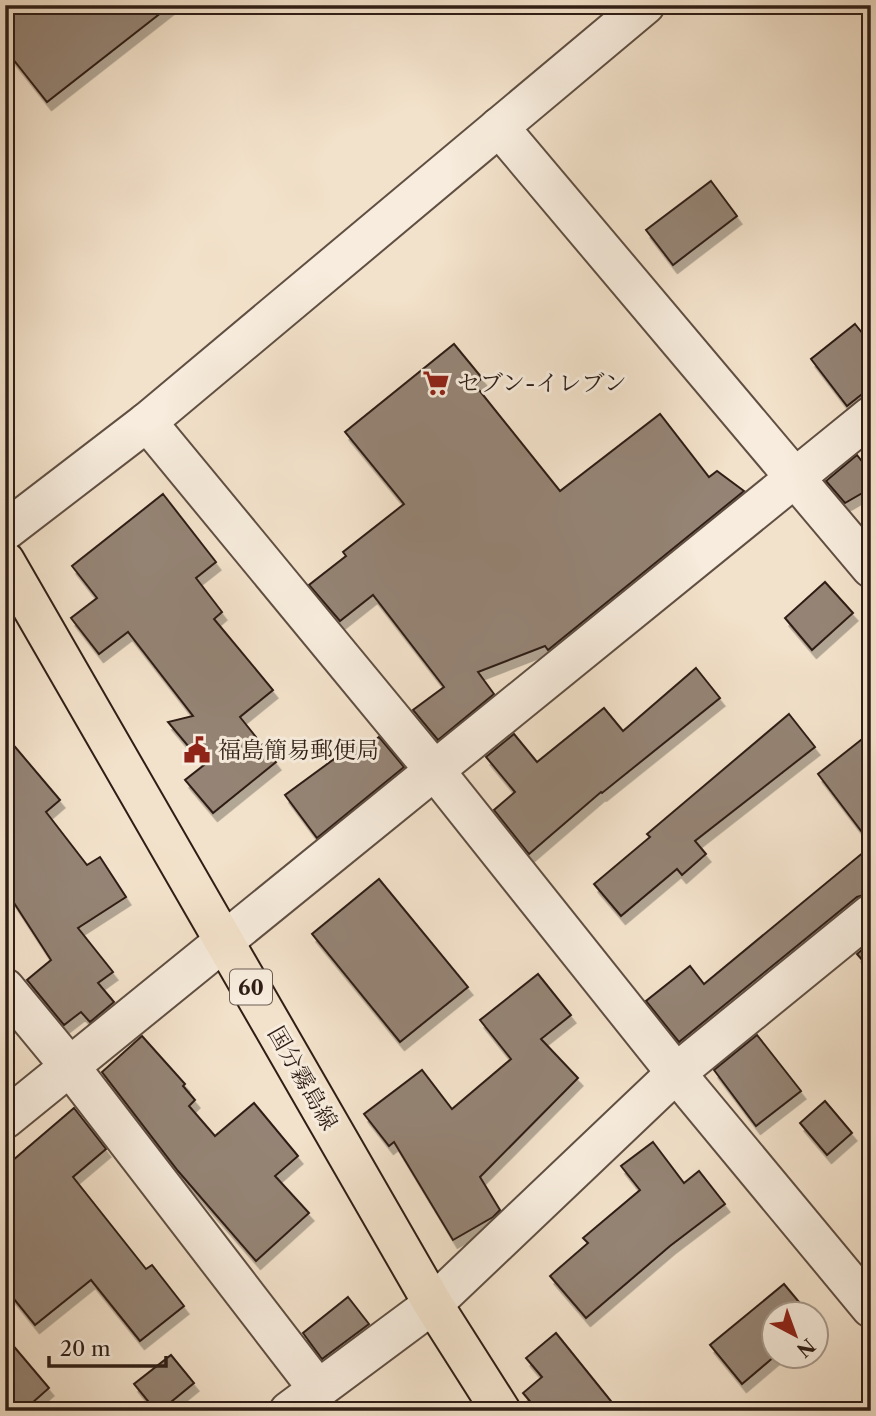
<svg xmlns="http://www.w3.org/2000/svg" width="876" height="1416" font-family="'Libre Caslon Text','Noto Serif JP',serif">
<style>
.building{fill:#958474;stroke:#2f1e16;stroke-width:2;filter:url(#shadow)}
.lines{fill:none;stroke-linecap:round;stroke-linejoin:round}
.minor-casing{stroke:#604f43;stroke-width:42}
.major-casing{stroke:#2f1e16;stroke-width:42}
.minor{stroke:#f7ecdd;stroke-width:38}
.major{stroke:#f3e2cb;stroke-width:38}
.labels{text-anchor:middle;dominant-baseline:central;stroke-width:6;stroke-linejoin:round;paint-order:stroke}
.shield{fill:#f7ecdd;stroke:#6b5c52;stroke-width:2}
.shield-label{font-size:21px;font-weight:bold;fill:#2f1e16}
.poi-label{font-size:23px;fill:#2f1e16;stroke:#f7ecdd;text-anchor:start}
.street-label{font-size:23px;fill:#2f1e16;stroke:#f7ecdd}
</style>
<defs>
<filter id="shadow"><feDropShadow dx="4.5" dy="8" stdDeviation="0" flood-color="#0004"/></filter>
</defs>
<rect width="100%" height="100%" fill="#f3e2cb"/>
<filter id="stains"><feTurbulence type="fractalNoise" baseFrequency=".00286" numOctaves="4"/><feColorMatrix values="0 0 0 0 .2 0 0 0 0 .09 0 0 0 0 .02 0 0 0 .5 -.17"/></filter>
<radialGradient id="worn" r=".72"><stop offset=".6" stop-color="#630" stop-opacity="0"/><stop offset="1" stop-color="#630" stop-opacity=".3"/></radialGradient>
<!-- building -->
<g class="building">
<path d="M5,5H171L47,102L5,49Z"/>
<path d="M711,181L737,216L673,265L646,230Z"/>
<path d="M855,324L871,344V387L847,406L811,359Z"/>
<path d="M454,344L482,378L475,385L560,491L660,414L709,477L717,471L744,491L548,650L545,646L478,672L494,694L438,740L413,710L444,687L373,595L340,621L309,585L346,556L343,552L404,504L345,432Z"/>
<path d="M857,455L871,473V488L845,503L826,481Z"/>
<path d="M163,494L216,562L196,578L222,612L214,619L273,690L240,717L276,762L213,813L185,780L204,765L168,722L193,716L128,632L99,654L71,618L97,598L72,566Z"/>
<path d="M825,582L853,613L812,650L785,618Z"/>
<path d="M696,668L720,698L602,793L601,792L529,854L494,810L515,792L486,757L514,734L537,762L604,708L623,731Z"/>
<path d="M789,714L815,747L695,841L706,854L682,875L677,869L621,916L594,884L650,837L647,834Z"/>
<path d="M871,732V844L818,774Z"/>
<path d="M5,735L60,800L46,812L87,865L100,857L126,897L78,928L113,972L98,983L114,1002L90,1022L81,1012L64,1025L27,980L51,960L5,889Z"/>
<path d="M379,737L404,767L317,838L285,795L360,740L365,748Z"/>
<path d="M871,846V893L857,897L679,1042L646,1001L690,966L704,984Z"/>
<path d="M379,879L468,987L400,1042L312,934Z"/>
<path d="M871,942V970L857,954Z"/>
<path d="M538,974L571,1015L541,1039L578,1078L480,1177L500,1210L493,1217L453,1240L394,1142L389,1146L364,1114L422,1070L452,1109L511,1059L480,1020Z"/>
<path d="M757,1035L801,1091L756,1126L714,1070Z"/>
<path d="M142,1036L185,1084L183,1086L195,1100L189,1106L215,1136L254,1103L298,1156L275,1176L309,1213L256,1261L178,1171L102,1072Z"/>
<path d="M825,1101L852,1133L827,1155L800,1123Z"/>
<path d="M74,1108L106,1149L73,1177L146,1269L152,1265L184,1306L140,1341L91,1280L35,1325L5,1288V1167Z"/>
<path d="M653,1142L684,1183L699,1171L725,1204L670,1246L586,1318L550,1276L588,1243L583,1238L640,1190L621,1166Z"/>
<path d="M784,1284L809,1314H774L775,1356L742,1384L710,1345Z"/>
<path d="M348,1297L369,1324L322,1359L303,1333Z"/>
<path d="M556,1333L619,1411H538L523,1393L542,1377L526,1358Z"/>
<path d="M5,1336L49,1388L23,1411H5Z"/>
<path d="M171,1355L194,1383L160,1411H156L134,1384Z"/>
</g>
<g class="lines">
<!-- minor casing -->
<g class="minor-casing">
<g id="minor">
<path d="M499,127L871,568"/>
<path d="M147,422L435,771L676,1073L871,1308"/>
<path d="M5,531L147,422L645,5"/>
<path d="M5,988L71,1068L318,1389"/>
<path d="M5,1119L871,416"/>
<path d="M289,1411L433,1304L676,1073L871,914"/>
</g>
</g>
<!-- major casing -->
<g class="major-casing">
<path id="major" d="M5,561L433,1304L501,1411"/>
</g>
<!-- minor -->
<use href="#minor" class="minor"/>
<!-- major -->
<use href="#major" class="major"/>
</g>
<!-- icons -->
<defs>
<g id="supermarket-bare" transform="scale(2.1)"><path d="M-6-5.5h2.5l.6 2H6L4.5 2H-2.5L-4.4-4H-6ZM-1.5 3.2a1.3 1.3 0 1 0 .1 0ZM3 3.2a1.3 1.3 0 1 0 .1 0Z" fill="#8f2418" stroke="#f7ecdd" stroke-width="2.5" paint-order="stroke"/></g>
<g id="civic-bare" transform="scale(2.1)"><path d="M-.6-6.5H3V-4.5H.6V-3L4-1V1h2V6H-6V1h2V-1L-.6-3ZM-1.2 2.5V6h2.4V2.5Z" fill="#8f2418" stroke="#f7ecdd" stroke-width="2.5" paint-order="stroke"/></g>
</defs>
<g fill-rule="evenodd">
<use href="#supermarket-bare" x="436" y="383"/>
<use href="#civic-bare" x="197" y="750"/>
</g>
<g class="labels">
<!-- shield labels -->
<rect class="shield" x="230" y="969.5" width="42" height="35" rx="5"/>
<g class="shield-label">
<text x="251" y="987">60</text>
</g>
<!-- poi labels -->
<g class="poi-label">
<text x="457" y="383">セブン-イレブン</text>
<text x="218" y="750">福島簡易郵便局</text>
</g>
<!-- street labels -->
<g class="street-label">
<text transform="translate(303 1078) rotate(60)">国分霧島線</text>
</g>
</g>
<!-- margin -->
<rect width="876" height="1416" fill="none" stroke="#f3e2cb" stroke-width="28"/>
<rect x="7" y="7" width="862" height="1402" fill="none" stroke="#2f1e16" stroke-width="3.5"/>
<rect x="14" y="14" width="848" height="1388" fill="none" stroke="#2f1e16" stroke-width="2"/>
<!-- north arrow -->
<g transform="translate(795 1335) rotate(139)"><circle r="33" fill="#f7ecdd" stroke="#a79a8d" stroke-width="2"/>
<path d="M0-5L12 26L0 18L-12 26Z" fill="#8f2418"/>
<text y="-10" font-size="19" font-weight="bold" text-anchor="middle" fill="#2f1e16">N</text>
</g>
<!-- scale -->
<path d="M49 1356v10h117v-10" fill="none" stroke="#2f1e16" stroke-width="3.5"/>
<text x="60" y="1356" font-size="21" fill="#2f1e16" stroke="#f7ecdd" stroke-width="5" paint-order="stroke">20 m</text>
<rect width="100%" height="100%" filter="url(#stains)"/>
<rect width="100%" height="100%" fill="url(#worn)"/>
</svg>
